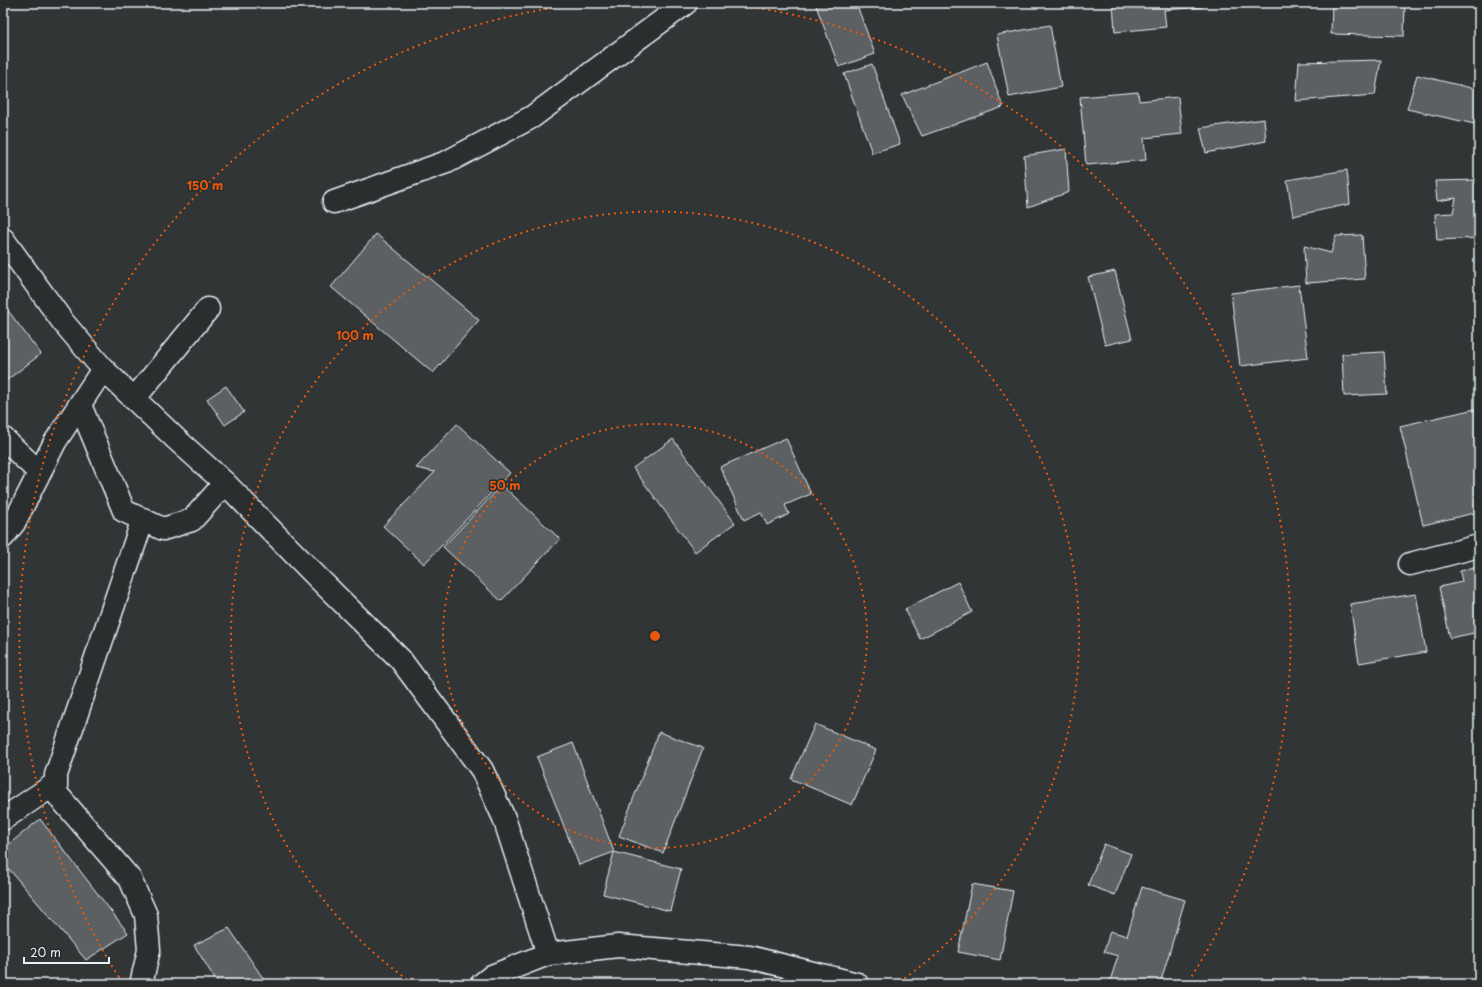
<svg xmlns="http://www.w3.org/2000/svg" width="1482" height="987" font-family="'Playpen Sans',sans-serif">
<style>
.building{fill:#5c6063;stroke:#e8f1f8}
.lines{fill:none;stroke-linecap:round;stroke-linejoin:round}
.minor-casing{stroke:#e8f1f8;stroke-width:25}
.minor{stroke:#2a2d2e;stroke-width:22}
.ring{fill:none;stroke:#e8590c;stroke-width:2;stroke-dasharray:2 4}
.centre{fill:#e8590c;stroke:#2a2d2e;stroke-width:2}
.ring-label{font-size:12px;text-anchor:middle;font-weight:bold;fill:#e8590c;stroke:#2a2d2e;stroke-width:3;stroke-linejoin:round;paint-order:stroke}
</style>
<rect width="100%" height="100%" fill="#323536"/>
<filter id="ink" filterUnits="userSpaceOnUse"><feTurbulence type="fractalNoise" baseFrequency=".025" numOctaves="2"/><feDisplacementMap in="SourceGraphic" scale="8" xChannelSelector="R" yChannelSelector="G"/><feConvolveMatrix kernelMatrix="1 2 1 2 8 2 1 2 1" color-interpolation-filters="sRGB"/></filter>
<g filter="url(#ink)">
<!-- building -->
<g class="building">
<path d="M815,3H856L875,54L839,67Z"/>
<path d="M1113,3H1202V7L1164,10L1166,27L1115,32Z"/>
<path d="M1332,3H1405L1404,36L1331,34Z"/>
<path d="M1050,25L1061,87L1009,97L997,35Z"/>
<path d="M1381,60L1375,95L1296,101L1299,62Z"/>
<path d="M987,62L1003,107L922,136L902,95Z"/>
<path d="M872,64L900,144L872,153L844,74Z"/>
<path d="M1417,75L1479,90V125L1407,109Z"/>
<path d="M1138,92L1139,101L1178,97L1182,134L1144,138L1146,160L1086,165L1080,97Z"/>
<path d="M1264,119L1266,141L1206,153L1200,128Z"/>
<path d="M1066,149L1069,192L1028,207L1024,156Z"/>
<path d="M1347,170L1350,204L1293,216L1287,180Z"/>
<path d="M1479,180V238L1437,240L1435,214L1453,213L1456,198L1437,201L1435,181Z"/>
<path d="M376,234L479,320L433,373L331,287Z"/>
<path d="M1362,235L1365,279L1306,283L1304,246L1331,253L1336,236Z"/>
<path d="M1115,271L1132,339L1105,345L1088,277Z"/>
<path d="M1299,285L1308,358L1240,366L1231,293Z"/>
<path d="M6,308L41,354L3,383V310Z"/>
<path d="M1384,352L1387,394L1344,396L1342,354Z"/>
<path d="M226,386L244,412L225,425L207,399Z"/>
<path d="M1475,409L1479,424V512L1423,525L1400,426Z"/>
<path d="M457,424L510,473L424,564L383,526L435,472L416,468Z"/>
<path d="M786,438L811,494L785,505L789,514L767,525L761,512L744,520L720,467Z"/>
<path d="M673,439L735,523L695,552L633,468Z"/>
<path d="M502,485L560,539L501,601L443,547Z"/>
<path d="M1479,567V632L1450,638L1439,587L1462,582L1460,571Z"/>
<path d="M958,582L972,612L920,639L905,609Z"/>
<path d="M1416,594L1426,652L1359,663L1350,604Z"/>
<path d="M815,724L876,750L852,805L791,779Z"/>
<path d="M659,732L703,748L663,853L619,836Z"/>
<path d="M573,743L614,852L579,865L537,757Z"/>
<path d="M40,819L128,933L86,960L3,862V849Z"/>
<path d="M1104,844L1131,854L1115,895L1088,885Z"/>
<path d="M614,852L681,869L670,911L603,894Z"/>
<path d="M972,884L1013,891L1000,960L958,952Z"/>
<path d="M1142,887L1185,900L1160,984H1109L1118,956L1104,952L1110,931L1127,936Z"/>
<path d="M229,928L267,984H218L194,945Z"/>
</g>
<g class="lines">
<!-- minor casing -->
<g class="minor-casing">
<g id="minor">
<path d="M334,202L447,162L532,117L686,3"/>
<path d="M3,239L63,322L103,369L176,439L225,483L318,578L400,659L482,770L504,818L548,954"/>
<path d="M134,399L208,309"/>
<path d="M80,405L124,511L163,529L192,520L225,483"/>
<path d="M3,438L40,473"/>
<path d="M3,537L14,523L55,442L103,369"/>
<path d="M1410,564L1479,546"/>
<path d="M3,819L55,784"/>
<path d="M141,984L149,950L146,915L130,879L56,793V775L143,519"/>
<path d="M482,984L492,976L548,954L618,946L749,957L857,984"/>
</g>
</g>
<!-- minor -->
<use href="#minor" class="minor"/>
</g>
</g>
<!-- distance rings -->
<g class="ring">
<circle cx="655" cy="636" r="212"/>
<path d="M412 983A424 424 0 1 1 898 983"/>
<path d="M122 982A636 636 0 0 1 589 3M721 3A636 636 0 0 1 1188 982"/>
</g>
<circle cx="655" cy="636" r="6" class="centre"/>
<g class="ring-label">
<text x="205" y="190">150 m</text>
<text x="355" y="340">100 m</text>
<text x="505" y="490">50 m</text>
</g>
<!-- margin -->
<rect width="1482" height="987" fill="none" stroke="#2a2d2e" stroke-width="16"/>
<rect x="8" y="8" width="1466" height="971" fill="none" stroke="#e8f1f8" stroke-width="1.5" filter="url(#ink)"/>
<!-- scale -->
<path d="M24 957v6h85v-6" fill="none" stroke="#e8f1f8" stroke-width="2"/>
<text x="30" y="957" font-size="12" fill="#e8f1f8" stroke="#2a2d2e" stroke-width="3" paint-order="stroke">20 m</text>
</svg>
